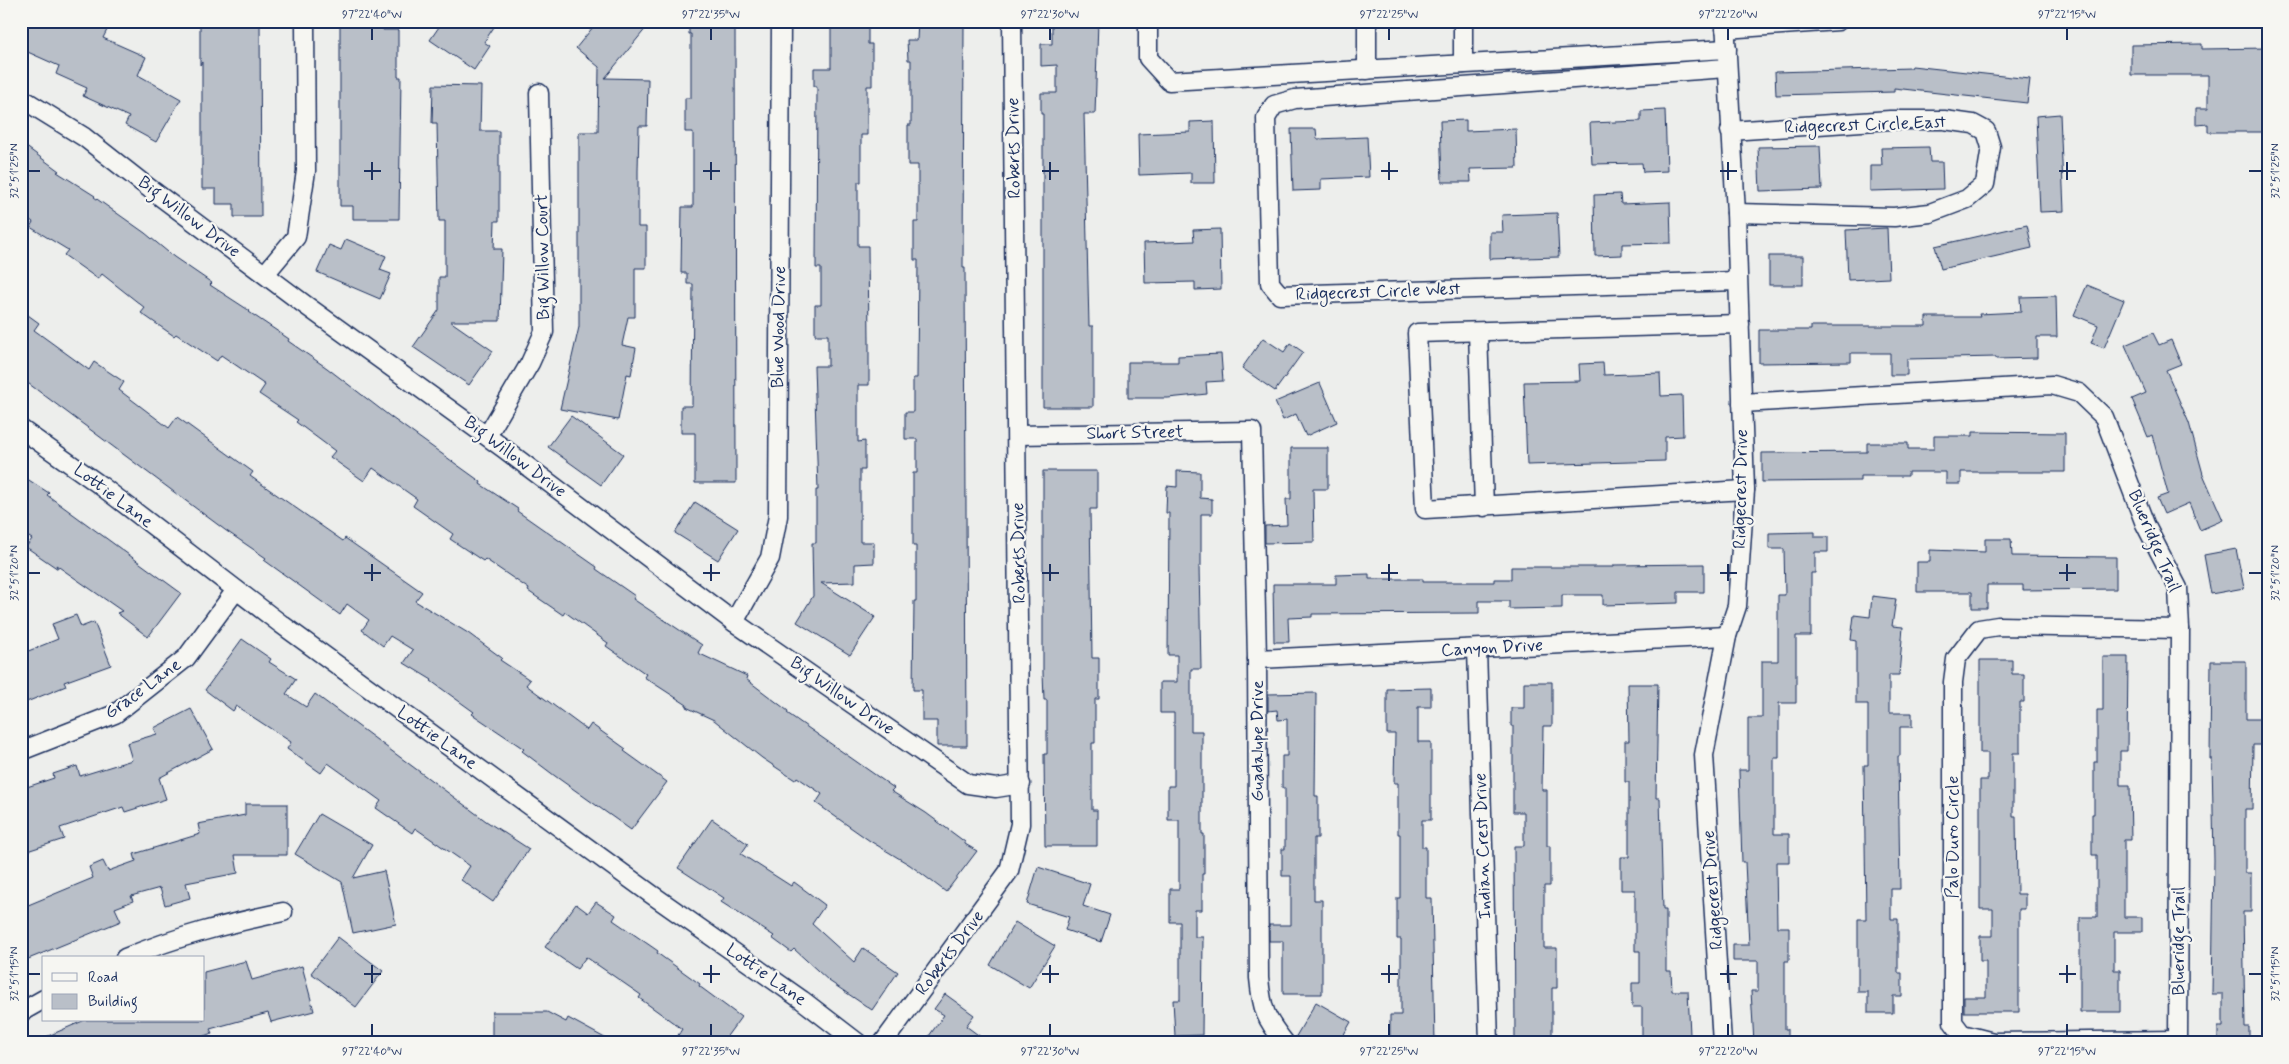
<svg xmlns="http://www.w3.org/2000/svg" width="2289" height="1064" font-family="Mynerve,sans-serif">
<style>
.building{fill:#b9bfc8;stroke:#1b2f5e}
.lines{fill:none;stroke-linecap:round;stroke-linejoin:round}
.minor-casing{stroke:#1b2f5e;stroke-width:21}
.minor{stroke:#f6f6f2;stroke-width:18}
.ticks{fill:none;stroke:#1b2f5e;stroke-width:2}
.labels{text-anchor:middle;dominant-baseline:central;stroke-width:4.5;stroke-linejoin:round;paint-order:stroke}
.street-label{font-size:18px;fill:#1b2f5e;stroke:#f6f6f2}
.neatline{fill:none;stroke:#1b2f5e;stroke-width:2}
.ticks-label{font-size:12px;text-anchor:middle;fill:#1b2f5e}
</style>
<rect width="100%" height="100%" fill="#edeeec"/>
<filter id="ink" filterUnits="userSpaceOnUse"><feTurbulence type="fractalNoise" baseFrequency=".02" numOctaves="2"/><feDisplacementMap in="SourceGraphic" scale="10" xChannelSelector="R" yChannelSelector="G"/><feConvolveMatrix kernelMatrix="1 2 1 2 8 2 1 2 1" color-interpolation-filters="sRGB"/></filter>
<g filter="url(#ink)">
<!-- building -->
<g class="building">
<path d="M21,21H93L108,28L103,38L146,57L138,75L181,99L156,142L125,125L129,117L83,96L87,88L56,74L59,66L21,49Z"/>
<path d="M340,21H383V30H398V77H401L399,219H353V206H340Z"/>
<path d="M443,21H498L484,42L490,46L474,70L430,40Z"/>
<path d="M598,21H640L647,27L605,78L648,79L647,126H639L638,171V227H646V268H635V317H628L622,345L636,348L631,375L627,374L618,420L560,409L579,327V132H598L599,67L576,48Z"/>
<path d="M689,21H735L736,483H695V433H681V406H692L693,284H687V273H681L682,207H693V132H685V98H691V34H689Z"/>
<path d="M831,21H868V44H872V86H867V135H861V182H858V246H868L869,341V385H858V442L865,441V470H860V542H874V563L855,564V582L821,583L875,617L850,655L797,622L813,596L812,543H816V490H818L814,366H828V335H815V305H821V268H816L817,86H814V68H831Z"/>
<path d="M918,21H964L963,268H965L967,746H937V721H922V690H913L914,601H916V546H913V473H917V439H905V412H913V378H917L918,260H914V222H918V165H908V125H911V60H908L907,40H917Z"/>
<path d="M1052,21H1098L1095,114H1084L1089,326H1093V407H1043V114H1041V93H1057V65L1041,66V44H1052Z"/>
<path d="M200,22H260L261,217H234V204H216V189H202V62L200,65Z"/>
<path d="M2202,44V49L2268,48V132H2208V124L2196,125V108H2208V75H2131V45Z"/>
<path d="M1912,66L2030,79L2027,103L1894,88V92L1776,95L1775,72L1911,68Z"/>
<path d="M433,85L481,86L480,131H499V221H495L494,249H502L500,321H450L493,351L469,385L413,347L439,310V277H445V221H439L437,123H432Z"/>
<path d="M1665,110L1667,171L1643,172L1642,163L1592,164L1590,123L1641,121V111Z"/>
<path d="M2060,114L2064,211L2040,212L2036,116Z"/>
<path d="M1466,120V131L1516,129L1517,168L1470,169L1471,182H1442L1440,121Z"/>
<path d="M1214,121L1215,183H1191V173L1139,175L1138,134L1190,132V122Z"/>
<path d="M1291,129H1316L1317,139L1367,137L1369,177L1321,179V190L1293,191Z"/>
<path d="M21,143L59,171L57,172L95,196L94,197L145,233L174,257L212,283L210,285L250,311L249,312L289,339L288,341L327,368L392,418L481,482L480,484L518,509L517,511L597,567L596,569L635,596L633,599L702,645L698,653L747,676L746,679L788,711L787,713L894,788L891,791L926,813L965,842V844L977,851L946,892L910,865L870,841L816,803L822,794L797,777L795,780L762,758L714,720L686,707L687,705L644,677L646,674L606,646L608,643L565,612L563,615L528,591L529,589L485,559L483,561L450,539L453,534L413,506L417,499L373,468L364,481L330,457L335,451L296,422L298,420L259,394L265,385L221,355L217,361L176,334L174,336L141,313L145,308L102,274L98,279L64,255L68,250L30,227L33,222L21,214Z"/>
<path d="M1820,146L1822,189L1760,191L1758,147Z"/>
<path d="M1929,147L1930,162H1942L1943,189L1870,191V166H1882L1881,148Z"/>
<path d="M1620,194L1621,204L1670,202L1671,243L1622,244V255L1595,256L1594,195Z"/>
<path d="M1557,213L1559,257L1490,259V232H1503L1502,215Z"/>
<path d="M2027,225L2032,248L1941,269L1935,246Z"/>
<path d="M1887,228L1889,278L1848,280L1846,230Z"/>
<path d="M1220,229L1221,289L1195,290V282L1145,283L1144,243L1194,241L1193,230Z"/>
<path d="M346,239L386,256L380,270L391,274L380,299L317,272L329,245L341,250Z"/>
<rect x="1769" y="256" width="34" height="29"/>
<path d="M2087,285L2124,300L2104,348L2091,343L2098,325L2074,315Z"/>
<path d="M2056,296L2057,337H2037V358L1996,359V357L1907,359V375H1890V353H1851V362L1759,363V330H1811V326H1926V317H1980L1979,314L2021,312L2020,297Z"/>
<path d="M21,310L39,323L34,330L89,370L94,362L124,382L119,390L169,428L177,417L253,472L250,476L343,541L345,538L422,592L415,601L468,633L502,658L500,660L530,680L526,685L587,730L591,724L626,749L624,751L667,782L631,830L555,776L522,751L524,749L472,714L474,712L431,681L432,680L404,663L413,650L390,636L383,646L362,630L369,620L347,604L340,615L318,599L264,560L266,558L225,530L21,378Z"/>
<path d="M2153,333L2159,345L2171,340L2181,364L2166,370L2189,423L2203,474L2223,520L2200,530L2189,503L2164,514L2157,498L2168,494L2152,435L2148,437L2132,399L2146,393L2125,345Z"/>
<path d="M1263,338L1284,352L1290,343L1303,352L1275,391L1242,368Z"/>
<path d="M1221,354L1223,381L1206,382L1207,394L1168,398H1128V362H1178V356Z"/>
<path d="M1603,363L1604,375L1660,373L1661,396L1682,395L1683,436L1665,437V461L1527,465L1524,382L1580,381L1579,364Z"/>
<path d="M1320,383L1337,422L1306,436L1296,414L1283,420L1275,402Z"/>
<path d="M571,416L623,454L601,485L548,447Z"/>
<path d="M1973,432L2065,433V472H1961V484H1946V472H1908V476H1860V481L1762,482V453L1867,452V443H1908V449H1934V436H1973Z"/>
<path d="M1291,448H1328V489H1313L1314,542L1265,543V526L1287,525L1286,499H1291Z"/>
<path d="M1043,471H1097V509H1090L1092,658H1099V699H1095V743H1092V810H1097V846H1045L1044,754H1047V700H1044L1043,672Z"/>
<path d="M1177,471L1200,472V498L1212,499V514H1201V566H1199L1201,669H1191V731H1202V834H1204V874H1202V910H1195V937H1203L1202,1035L1175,1036L1173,1000H1180V922H1170V889H1179V820H1168V786H1174V713H1160V682H1177V655H1168L1169,513H1166L1167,486L1177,487Z"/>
<path d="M21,475L49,493L47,495L181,593L148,637L117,613L122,611L56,565L58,569L26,547L32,539L21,532Z"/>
<path d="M695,502L738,529L718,560L675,533Z"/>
<path d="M1815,532V537H1828V552H1815V573H1811V636H1796V703H1779V758H1774V834H1789V862H1776L1777,927H1789V961H1785V1029H1788V1043H1754L1751,991H1758V961H1733V945H1749L1745,862H1742L1739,770H1748V718H1762V661H1778V595H1785L1784,549H1769V533Z"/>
<path d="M1985,539H2011L2012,556L2116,557V589L2023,590V585H1987V608H1972V592H1917V562H1930V550L1985,552Z"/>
<path d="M2236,549L2244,588L2211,594L2204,555Z"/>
<path d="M1704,564V592H1678V603L1603,605V595H1562V608L1509,609V601H1479V613L1312,614V617L1288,618L1289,642H1274L1273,584H1336V575L1369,574V579H1423V582H1494V579H1511V567H1614V565Z"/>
<path d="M1872,596L1896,599L1892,626L1903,627L1899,675H1889V713H1912V727H1900V756H1898L1900,889H1891V919H1898V973H1902V996H1893V1013H1868V992H1858V919H1866L1864,765H1868V704H1856V641L1851,640L1854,615L1870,617Z"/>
<path d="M76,615L81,627L94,622L111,665L64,682L66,686L24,703L21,696V654L58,639L52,624Z"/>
<path d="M242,639L271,659L269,662L296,679L286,694L306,707L315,694L486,821L529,849L493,902L461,880L470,866L415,828L412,833L376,808L381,801L328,763L321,773L287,749L291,742L236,706L233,711L205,690Z"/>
<path d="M2103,657H2128L2127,751H2120V785H2130L2131,840H2124V917H2142V932H2114V970H2120V1012H2080V917H2097V855H2092V814H2094V762H2097V710H2103Z"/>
<path d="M1980,660H2012V674H2024V702H2020V753H2013V816H2016L2017,894H2025V909H2019V1012H1964V997H1986V961H1980V936H1993V909H1980V780H1988V753H1980Z"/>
<path d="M2211,661H2246V719H2262V745H2253L2252,809H2245V873H2251V912H2243L2245,1027H2249V1043H2218V1027H2223V994H2212L2214,860L2212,759H2210Z"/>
<path d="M1524,682H1552V726H1543L1542,790H1547V846H1550V886H1544V948H1557V988H1552V1040H1515L1514,846H1524V812H1513V726H1511V708H1524Z"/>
<path d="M1628,684H1658L1656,798H1660L1663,910H1666V971H1671L1672,991H1688L1690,1035H1675V1043H1642V1007H1632V983H1640V951H1635V890H1621V857H1629V782H1625V741H1629Z"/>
<path d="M1431,688V707H1418V742H1431V820H1422V847H1426V898H1432L1435,1043H1390V1015H1401V939H1397V898H1400V834H1398V783H1394L1395,734H1387V689Z"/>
<path d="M1316,693L1315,796H1318V838H1314V900H1322V994H1283V941H1269V925H1291V876H1282V849H1285V788H1282V756H1287V719L1278,720L1277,710L1268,711V694Z"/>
<path d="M191,709L213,749L159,778L166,799L125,812L123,807L60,828L64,839L21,853V789L54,778L53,774L77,766L80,776L132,760L127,743L157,734L154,728Z"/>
<path d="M245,804H287V855H235L238,873L186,883L190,898L165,905L160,888L131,896L133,901L115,908L121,921L21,962V908L93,878L89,867L103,861L108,871L136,861L134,854L200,834L198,824L245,815Z"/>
<path d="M319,814L372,845L353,878L384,871L396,924L353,933L342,882L295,854Z"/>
<path d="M712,819L748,844L741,854L791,886L794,882L825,905L812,924L854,962L863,948L898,972L872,1010L829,981L794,949L791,952L772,938L774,936L721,902L724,898L678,868Z"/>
<path d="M1038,867L1090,884L1083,906L1110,915L1101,942L1065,930L1069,917L1027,904Z"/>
<path d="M596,902L616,915L613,920L658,951L657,953L700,984L699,986L741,1017L722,1043H685L677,1037L682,1029L639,998L641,995L586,957L577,969L545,947L576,904L588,913Z"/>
<path d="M1015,922L1055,946L1029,988L990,965Z"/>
<path d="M338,937L383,971L356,1007L311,973Z"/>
<path d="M246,961L252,980L302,966L314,1011L271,1022L268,1013L210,1029L212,1033L185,1043H171L169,1037L155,1043H32L85,1020H204V972Z"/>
<path d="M945,994L974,1015L966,1026L989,1043H924L944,1015L934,1009Z"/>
<path d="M1316,1002L1351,1022L1339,1043H1302L1295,1038Z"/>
<path d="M492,1012H547L566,1022L568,1018L614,1043H492Z"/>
</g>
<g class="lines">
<!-- minor casing -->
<g class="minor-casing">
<g id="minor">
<path d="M1148,21V58L1169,81L1727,49"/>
<path d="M1463,21V64"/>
<path d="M1725,29L1838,21"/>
<path d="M1727,68L1295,99L1274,105L1266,118L1270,283L1280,295L1737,281"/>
<path d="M1367,70V21"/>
<path d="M21,98L84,137L145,185L304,304L503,448L734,622L968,784L996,788L1021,784"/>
<path d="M1730,131L1890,120H1944L1973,124L1986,131L1991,147L1985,184L1967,199L1930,213L1894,217L1736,213"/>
<path d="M265,274L296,237L306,171L305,21"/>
<path d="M1740,324L1417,333L1425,509L1745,490"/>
<path d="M1478,332L1484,507"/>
<path d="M1742,403L2052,385L2079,393L2104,417L2145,524L2178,588L2180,629L2178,1043"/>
<path d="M21,429L100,485L281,624L651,894L802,1000L858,1043"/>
<path d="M1017,435L1252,431L1257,659L1259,978C1262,1010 1265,1018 1285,1043"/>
<path d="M487,436L530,363L544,332L539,93"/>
<path d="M734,622L770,558L778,516L781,21"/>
<path d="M1477,649L1489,1043"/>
<path d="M1257,659L1727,636"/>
<path d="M21,751L115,714L186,658L236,590"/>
<path d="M125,958C178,936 227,924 283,912"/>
<path d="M21,1012L44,999"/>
<path d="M2178,1040L1993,1042L1962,1034L1953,1022V682L1956,659L1979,629L1998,626L2180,629"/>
<path d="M883,1043L1009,871L1020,824L1012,21"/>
<path d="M1722,1043L1704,755L1727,636L1737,606L1745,490L1736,213L1725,21"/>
</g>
</g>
<!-- minor -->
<use href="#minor" class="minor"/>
</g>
</g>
<!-- ticks -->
<path class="ticks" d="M372,28V40M711,28V40M1050,28V40M1389,28V40M1728,28V40M2067,28V40M372,162V180M711,162V180M1050,162V180M1389,162V180M1728,162V180M2067,162V180M28,171H40M364,171H381M703,171H720M1042,171H1059M1381,171H1398M1720,171H1737M2059,171H2076M2249,171H2262M372,564V581M711,564V581M1050,564V581M1389,564V581M1728,564V581M2067,564V581M28,573H40M364,573H381M703,573H720M1042,573H1059M1381,573H1398M1720,573H1737M2059,573H2076M2249,573H2262M372,965V983M711,965V983M1050,965V983M1389,965V983M1728,965V983M2067,965V983M28,974H40M364,974H381M703,974H720M1042,974H1059M1381,974H1398M1720,974H1737M2059,974H2076M2249,974H2262M372,1024V1036M711,1024V1036M1050,1024V1036M1389,1024V1036M1728,1024V1036M2067,1024V1036"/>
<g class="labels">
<!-- street labels -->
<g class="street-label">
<text transform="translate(1865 125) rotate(-2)">Ridgecrest Circle East</text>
<text transform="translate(1014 148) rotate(-91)">Roberts Drive</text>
<text transform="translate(189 217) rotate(37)">Big Willow Drive</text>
<text transform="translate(543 257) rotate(-91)">Big Willow Court</text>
<text transform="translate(1378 292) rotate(-2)">Ridgecrest Circle West</text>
<text transform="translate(779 327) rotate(-89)">Blue Wood Drive</text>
<text transform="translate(1135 433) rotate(-1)">Short Street</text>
<text transform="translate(515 457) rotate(37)">Big Willow Drive</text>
<text transform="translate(1741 489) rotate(-89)">Ridgecrest Drive</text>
<text transform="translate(113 496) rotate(37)">Lottie Lane</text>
<text transform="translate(2154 541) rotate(67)">Blueridge Trail</text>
<text transform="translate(1019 553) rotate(-91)">Roberts Drive</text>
<text transform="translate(1492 648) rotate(-3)">Canyon Drive</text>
<text transform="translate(143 689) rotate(-36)">Grace Lane</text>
<text transform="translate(842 696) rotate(35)">Big Willow Drive</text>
<text transform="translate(437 738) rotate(36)">Lottie Lane</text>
<text transform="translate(1258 741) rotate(-90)">Guadalupe Drive</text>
<text transform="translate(1953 837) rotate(-90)">Palo Duro Circle</text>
<text transform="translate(1483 846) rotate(-92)">Indian Crest Drive</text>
<text transform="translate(1713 890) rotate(-94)">Ridgecrest Drive</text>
<text transform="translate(2179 941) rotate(-90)">Blueridge Trail</text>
<text transform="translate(950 953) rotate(-53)">Roberts Drive</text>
<text transform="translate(766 975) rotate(35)">Lottie Lane</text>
</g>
</g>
<!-- margin -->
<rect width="2289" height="1064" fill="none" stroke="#f6f6f2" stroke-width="55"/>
<!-- legend -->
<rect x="42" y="956" width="162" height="65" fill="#f6f6f2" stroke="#9ea6b7"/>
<rect x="52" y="973" width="25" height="8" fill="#f6f6f2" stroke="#9ea6b7"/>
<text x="88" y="982" font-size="15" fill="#1b2f5e">Road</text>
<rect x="52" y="994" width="25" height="15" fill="#b9bfc8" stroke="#9ea6b7"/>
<text x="88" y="1006" font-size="15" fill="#1b2f5e">Building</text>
<rect x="28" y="28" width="2234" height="1008" class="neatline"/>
<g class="ticks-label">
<text x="372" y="18">97°22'40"W</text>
<text x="711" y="18">97°22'35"W</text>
<text x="1050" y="18">97°22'30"W</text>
<text x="1389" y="18">97°22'25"W</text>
<text x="1728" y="18">97°22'20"W</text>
<text x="2067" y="18">97°22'15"W</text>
<text transform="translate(14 171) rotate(-90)" y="4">32°51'25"N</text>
<text transform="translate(2275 171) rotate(-90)" y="4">32°51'25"N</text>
<text transform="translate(14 573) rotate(-90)" y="4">32°51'20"N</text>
<text transform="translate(2275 573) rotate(-90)" y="4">32°51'20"N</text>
<text transform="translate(14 974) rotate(-90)" y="4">32°51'15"N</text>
<text transform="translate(2275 974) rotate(-90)" y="4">32°51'15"N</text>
<text x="372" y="1055">97°22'40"W</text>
<text x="711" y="1055">97°22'35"W</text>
<text x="1050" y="1055">97°22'30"W</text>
<text x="1389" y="1055">97°22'25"W</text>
<text x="1728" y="1055">97°22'20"W</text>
<text x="2067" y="1055">97°22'15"W</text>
</g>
</svg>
